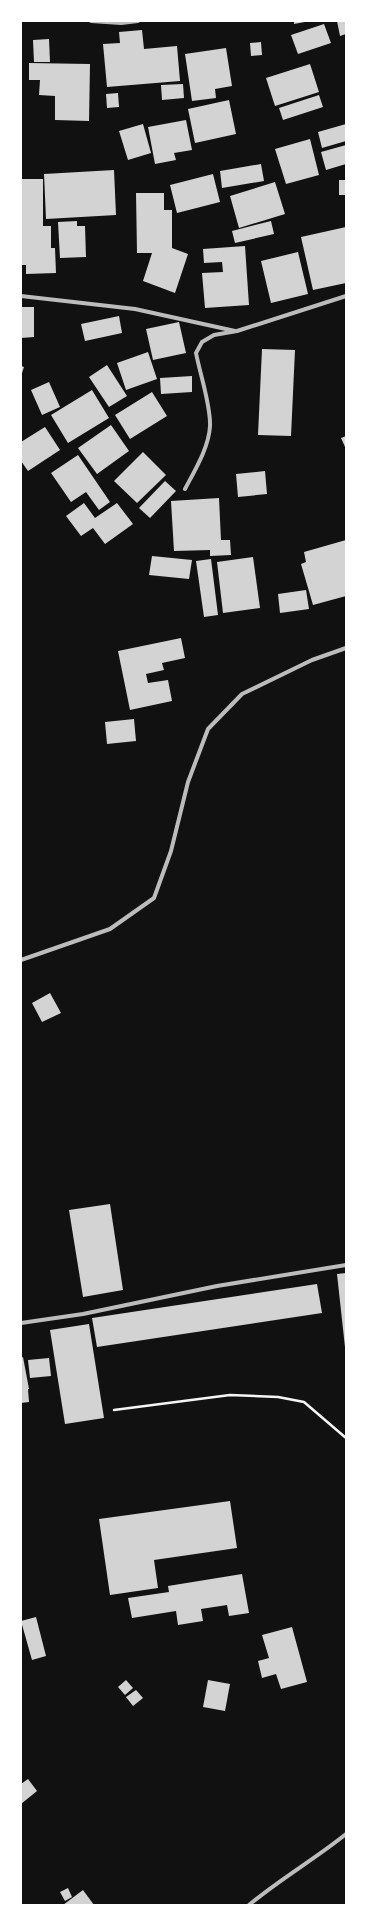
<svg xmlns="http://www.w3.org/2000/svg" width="367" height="1926" font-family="'Nunito Sans',sans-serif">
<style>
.building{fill:#d3d3d3}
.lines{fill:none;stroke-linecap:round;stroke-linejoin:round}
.path{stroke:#f5f5f5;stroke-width:2.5}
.minor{stroke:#bcbcbc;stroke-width:4}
</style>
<rect width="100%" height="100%" fill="#111"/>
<!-- building -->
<g class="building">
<path d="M294,21H305V22L294,24Z"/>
<path d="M337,21H346V34L340,36Z"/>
<path d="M324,24L331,43L298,54L291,35Z"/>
<path d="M142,30L144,49L177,46L180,81L107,87L103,44L120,43L119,32Z"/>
<path d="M49,39L50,62H34L33,40Z"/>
<path d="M261,42L262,55L251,56L250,43Z"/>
<path d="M226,48L232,86L215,89L216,98L192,101L185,54Z"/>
<path d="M29,63L90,64L89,121L55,120V96L39,95L40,80H29Z"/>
<path d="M310,64L319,92L275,106L266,78Z"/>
<path d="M183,84L184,98L162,100L161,85Z"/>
<path d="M118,93L119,107L107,108L106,94Z"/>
<path d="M319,95L323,107L283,120L279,108Z"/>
<path d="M229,100L236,134L195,143L188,109Z"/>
<path d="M186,120L192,150L174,153L176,160L155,164L148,127Z"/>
<path d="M143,124L151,153L128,160L119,131Z"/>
<path d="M346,124V141L322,148L318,132Z"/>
<path d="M310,139L319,175L286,184L275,149Z"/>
<path d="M346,145V164L326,170L321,152Z"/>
<path d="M261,164L264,181L222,188L220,171Z"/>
<path d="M114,170L116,215L46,219L44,174Z"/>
<path d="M213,174L220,202L177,213L170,185Z"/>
<path d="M21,179H43V226H51V248H55L56,273L26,274V265H21Z"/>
<rect x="339" y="180" width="7" height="15"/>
<path d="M275,182L285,214L239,228L230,196Z"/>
<path d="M136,193H164V210H172V248L188,254L175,293L143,281L152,253H137Z"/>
<path d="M77,221V226H85L86,257L60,258L58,222Z"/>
<path d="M271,221L274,234L235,243L232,231Z"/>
<path d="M346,227V283L313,290L301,237Z"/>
<path d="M245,246L249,305L205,308L202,273L223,272L222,262L204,263L203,249Z"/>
<path d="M298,252L308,294L271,303L261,261Z"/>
<path d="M21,307H34V337L21,338Z"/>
<path d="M119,316L122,333L85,341L81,324Z"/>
<path d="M179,322L186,353L153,360L146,329Z"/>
<path d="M262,349L295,350L291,436L258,435Z"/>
<path d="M148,352L157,379L126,390L117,363Z"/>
<path d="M107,365L127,396L109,407L89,377Z"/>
<path d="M21,366L24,367L21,376Z"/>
<path d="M192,376V392L161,394L160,378Z"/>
<path d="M49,382L60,407L42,415L31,390Z"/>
<path d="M92,390L109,418L68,443L51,415Z"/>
<path d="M152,392L167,416L130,439L115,415Z"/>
<path d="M111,425L129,451L97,474L78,448Z"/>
<path d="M45,427L60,450L28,471L21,461V442Z"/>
<path d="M346,436V449L341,438Z"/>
<path d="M143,452L166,475L137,503L114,481Z"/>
<path d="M78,455L110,502L99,510L86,492L71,502L51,473Z"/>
<path d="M265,471L267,494L238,497L236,474Z"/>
<path d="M165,481L176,491L150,518L139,508Z"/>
<path d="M219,498L221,540H230L231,555L210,556V550L174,551L171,501Z"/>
<path d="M84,503L95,518L117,503L133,524L105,544L93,528L81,536L66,516Z"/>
<path d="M346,540V596L313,605L301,564L306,562L304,552Z"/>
<path d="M152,556L192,560L189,579L149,575Z"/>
<path d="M253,557L260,608L223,613L217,562Z"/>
<path d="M211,559L218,615L204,617L196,561Z"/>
<path d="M306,590L309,609L280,613L278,594Z"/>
<path d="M181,638L185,658L162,663L164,670L146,674L148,683L168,680L172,701L130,710L118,651Z"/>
<path d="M134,719L136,741L107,744L105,722Z"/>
<path d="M50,993L61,1013L42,1022L32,1003Z"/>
<path d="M110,1204L123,1290L83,1297L69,1210Z"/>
<path d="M346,1273V1347H345L337,1274Z"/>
<path d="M317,1284L322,1313L97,1347L92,1318Z"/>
<path d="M89,1324L104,1418L65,1424L50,1330Z"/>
<path d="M23,1357L29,1389H28L29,1402L21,1403V1358Z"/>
<path d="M49,1358L51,1376L30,1378L28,1360Z"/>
<path d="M230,1501L237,1548L154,1560L158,1588L110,1595L99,1519Z"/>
<path d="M242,1574L249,1613L229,1616L227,1605L201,1609L203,1621L178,1625L176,1611L132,1618L128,1598L169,1592L168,1586Z"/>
<path d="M36,1617L46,1656L32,1660L21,1621Z"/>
<path d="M292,1627L307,1682L281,1689L276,1674L262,1678L258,1661L269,1658L262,1635Z"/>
<path d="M126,1680L133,1688L125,1695L118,1687Z"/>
<path d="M208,1680L230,1684L225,1711L203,1707Z"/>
<path d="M136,1690L143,1698L133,1706L126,1697Z"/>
<path d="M28,1779L37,1791L21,1804V1784Z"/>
<path d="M68,1888L72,1897L65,1901L60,1892Z"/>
<path d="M83,1890L94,1905H63Z"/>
</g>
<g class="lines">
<!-- path -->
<path class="path" d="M114,1410L230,1395L278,1397L304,1402L346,1438"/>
<!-- minor -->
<g class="minor">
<path d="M91,21L121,23L138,21"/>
<path d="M21,296L135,309L235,331"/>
<path d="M185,489C195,470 209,447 210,426C211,406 200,374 196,353L202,342L214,335L237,331L346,296"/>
<path d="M21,960L110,929L154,898L171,851L188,782L208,729L242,694L312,660L346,648"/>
<path d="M21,1323L83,1314L217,1286L346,1265"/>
<path d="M249,1905C280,1879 315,1859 346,1834"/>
</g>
</g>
<!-- border -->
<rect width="367" height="1926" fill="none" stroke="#ffffff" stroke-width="44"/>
</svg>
